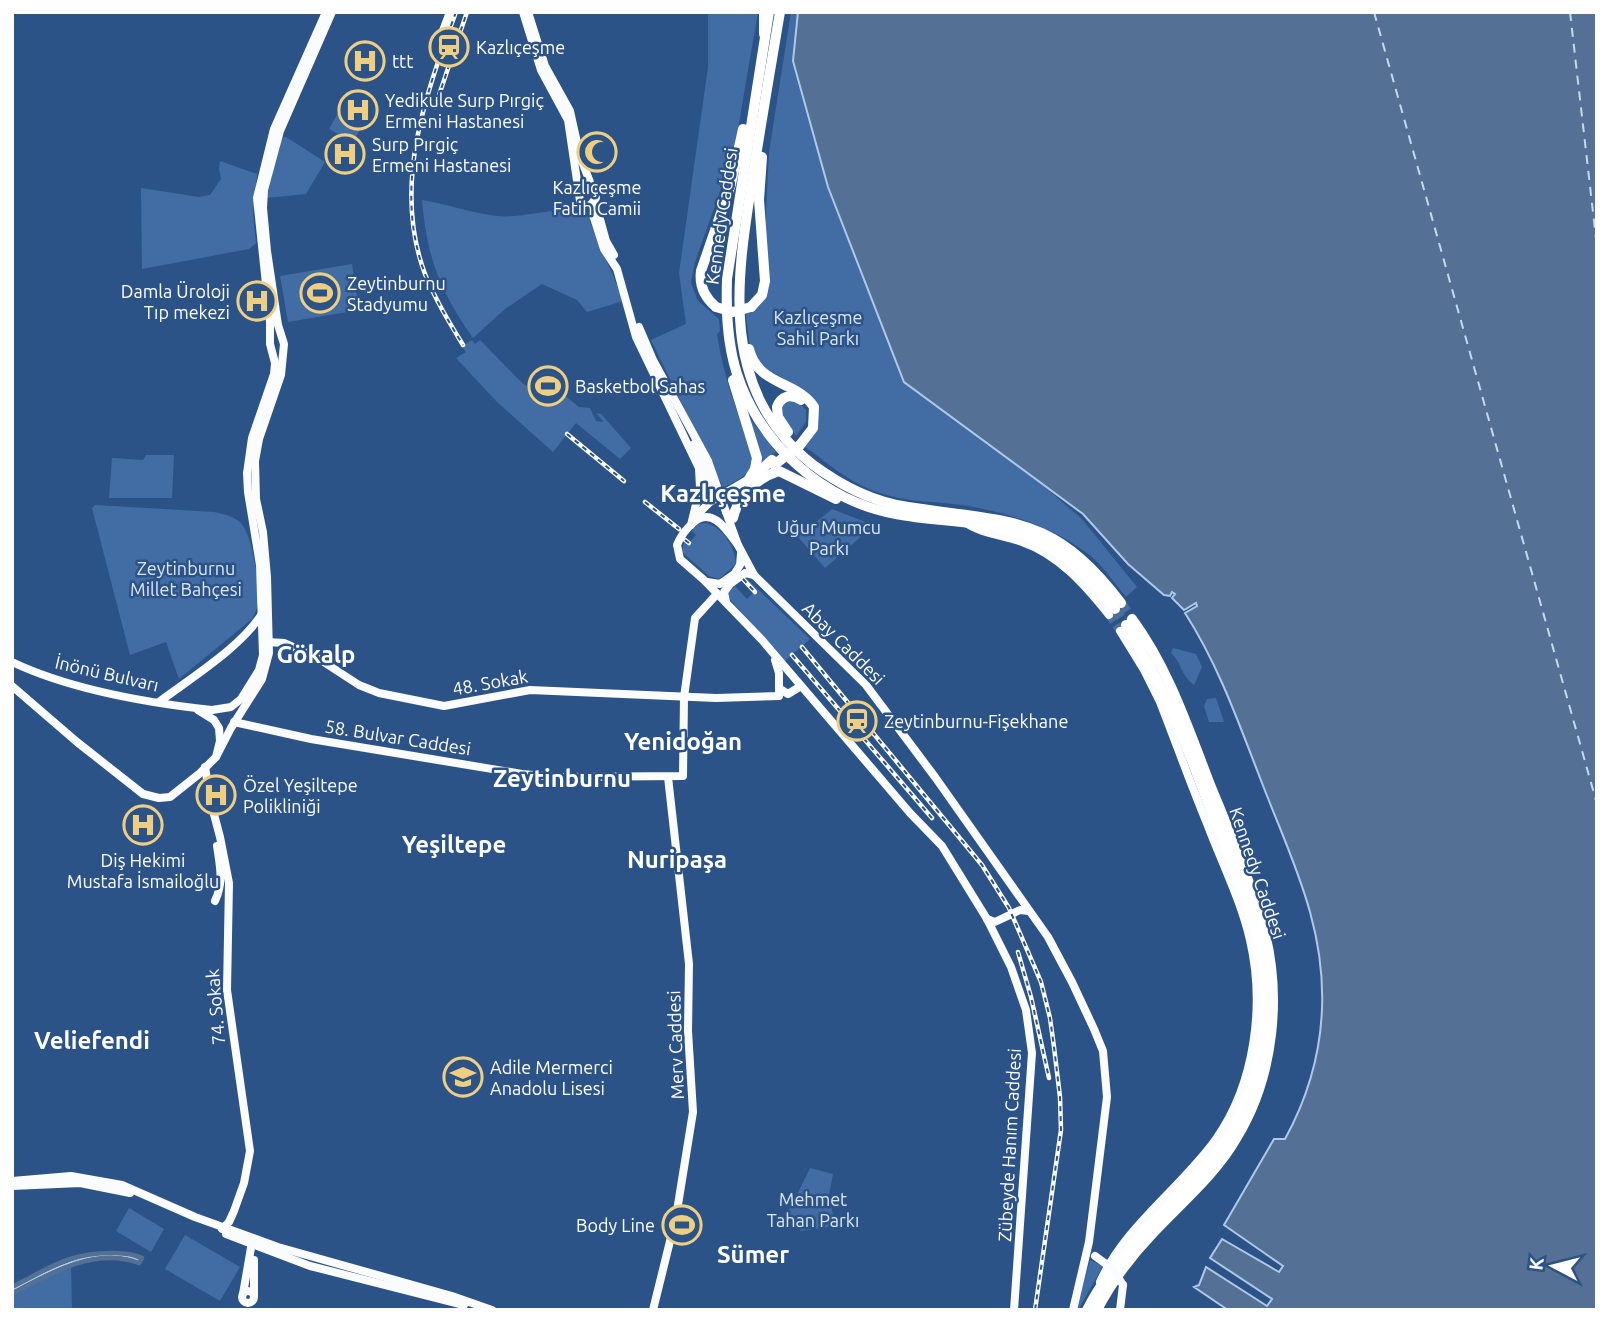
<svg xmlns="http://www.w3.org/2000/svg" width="1609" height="1322" font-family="Ubuntu,sans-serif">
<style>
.green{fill:#416da4}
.water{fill:#547195;stroke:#aec9e8;stroke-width:2}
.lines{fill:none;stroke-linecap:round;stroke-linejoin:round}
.stream{stroke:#aec9e8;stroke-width:2}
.canal{stroke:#547195;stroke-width:4.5}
.ferry{stroke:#c5d8ef;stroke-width:2;stroke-dasharray:9 7;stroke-linecap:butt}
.major-tunnel{stroke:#4c6d9a;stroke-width:8;stroke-dasharray:8 4;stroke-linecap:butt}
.highway-tunnel{stroke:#4c6d9a;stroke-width:10;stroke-dasharray:10 5;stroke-linecap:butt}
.major{stroke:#fbfcfe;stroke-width:8}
.highway{stroke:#fff;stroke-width:10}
.rail-casing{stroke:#fff;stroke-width:4.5}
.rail{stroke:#2c5388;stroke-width:2;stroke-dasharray:5;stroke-linecap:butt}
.major-bridge{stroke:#fbfcfe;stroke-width:8}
.highway-bridge{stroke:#fff;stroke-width:10}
.labels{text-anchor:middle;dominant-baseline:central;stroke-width:5;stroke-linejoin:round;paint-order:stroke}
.poi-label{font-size:18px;fill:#fff;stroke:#2c5388;text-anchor:start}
.street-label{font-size:18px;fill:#fff;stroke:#2c5388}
.park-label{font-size:18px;fill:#dce8f7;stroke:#2c5388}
.district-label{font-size:24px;font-weight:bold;fill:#fff;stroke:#2c5388}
</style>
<rect width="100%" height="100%" fill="#2c5388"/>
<!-- green -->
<g class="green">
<path d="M708,12H758L734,152L695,262L691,283L698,301L719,319L720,331L717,334C723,376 738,415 753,455C755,474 737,480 723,488L651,340L686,324L679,273L708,67Z"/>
<path d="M791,12H798L794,46L828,187L904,382L1039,482L1082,519L1137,587L1126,597C1114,583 1102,564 1087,553C1049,526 1015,515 969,506C939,501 909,503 880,493C851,484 827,463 803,445L816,405L809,393L758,364L750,348L746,314L753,312L761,304L769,288L765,233L769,152Z"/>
<path d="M348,95L372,108L353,142L329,129Z"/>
<path d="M286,137L325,162L306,194L266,198L282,138Z"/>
<path d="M220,161L257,174L253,214L256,243L249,249L142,269L141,188L199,197L210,195L221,179L219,168Z"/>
<path d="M422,200C447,204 471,213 497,216C527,219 559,203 588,215C597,245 613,271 623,301L587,312L577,300L542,284L505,309L473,338C440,291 427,258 422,200Z"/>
<path d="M352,264L359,310L288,322L280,276Z"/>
<path d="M472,340L475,344L480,340L520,381L548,403L560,392L579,407L590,408L596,421L602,422L603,421L596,413L601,414L631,448L620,459L576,423L553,452L497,402L456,358L466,352L462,346Z"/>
<path d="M787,400L797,401L806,410V422L796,436L782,416L781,405Z"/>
<path d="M748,416L776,452L761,465Z"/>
<path d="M146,455H174L172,498H109L112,458L143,460Z"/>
<path d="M95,505L214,512C223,514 233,516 240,522C252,533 259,582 259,598C258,606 256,612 252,619L179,679L166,642L130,655L92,508Z"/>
<path d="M832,509L868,523L871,528L825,568L798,537Z"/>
<path d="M704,523C722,525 735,547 736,564L719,579L709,576L682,552L684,543L687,545L696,535L692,531L698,524Z"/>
<path d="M745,577L810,639L785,661L728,597V591L735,586L747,599L755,591Z"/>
<path d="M1173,648L1196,654L1202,667L1194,685C1179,673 1183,664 1171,653Z"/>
<path d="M1216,698L1224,722H1209L1204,706L1207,699Z"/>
<path d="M810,1168L833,1174L829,1195L835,1226L801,1231L786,1217Z"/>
<path d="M129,1208L164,1229L151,1252L116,1231Z"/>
<path d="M185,1235L240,1267L220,1301L165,1269Z"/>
<path d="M1090,1260L1103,1266L1078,1310H1076Z"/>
<path d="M71,1265L72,1310H12V1294Z"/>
</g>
<!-- water -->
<path class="water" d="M798,12H1597V1310H1228L1194,1287L1199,1285L1206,1267L1267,1306L1272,1299L1210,1258L1222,1239L1279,1272L1283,1266L1224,1225L1274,1139H1285C1324,1068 1332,991 1310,912C1298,868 1278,825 1262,783C1239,724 1219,666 1185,613L1197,606L1196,603L1184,610L1172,598L1175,594L1172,592L1170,596L1164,595L1128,564L1083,514L904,382L828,187L793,61Z"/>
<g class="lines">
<!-- stream -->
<path class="stream" d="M12,1290C47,1271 100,1242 140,1261"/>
<!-- canal -->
<path class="canal" d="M12,1287C52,1267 69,1252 116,1253C127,1254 132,1253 142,1258L139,1263C94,1247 50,1273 12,1294"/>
<!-- ferry -->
<g class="ferry">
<path d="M1374,12L1597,804"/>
<path d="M1570,12L1597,247"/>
</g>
<!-- major-tunnel -->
<path class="major-tunnel" d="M1109,615L1120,631"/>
<!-- highway-tunnel -->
<g class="highway-tunnel">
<path d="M1121,603L1132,619"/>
<path d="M1115,609L1126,625"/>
</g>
<!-- major -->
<g class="major">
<path d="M523,12L541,70L568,120L580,201L583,205L590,206L596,198L580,156L570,111L545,66L528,12"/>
<path d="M763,12V34"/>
<path d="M438,44L450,12"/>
<path d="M595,201L606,241L614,255"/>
<path d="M588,206L594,218L604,249L617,269L636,337L699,468L700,488L691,525"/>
<path d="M639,327L653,360L708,461"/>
<path d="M694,444L703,463L709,488L715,492L727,491"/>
<path d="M726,512L738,545L754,575L866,685L935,777L1048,937L1072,982L1094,1029L1103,1051L1107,1097L1089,1242L1073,1310"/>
<path d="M696,516L710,502L749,479"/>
<path d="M966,523C982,534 1004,535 1022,542C1059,555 1085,585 1109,615"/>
<path d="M738,545C728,532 713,506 694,522C687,528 680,537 677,545L680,559L704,580L762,640L910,813L942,846L987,919L1011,967L1026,1010L1032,1053L1014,1310"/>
<path d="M735,573L740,565L741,554"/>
<path d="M707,582L720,584L733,575"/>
<path d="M726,602L724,592L730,584L745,573L754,575"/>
<path d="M267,642L284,643L316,657L359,685L379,693L444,706L530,690L716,698L779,696V673L775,660"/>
<path d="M12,662C71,690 148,703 212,710L231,707L241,699L259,670L263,655L260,565L248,492L247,473L252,438L274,374L275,363L270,344V322L257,198L274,129L326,12"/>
<path d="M12,686L77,742L143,794L159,798L170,797L199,774L216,757L220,741L219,728L214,720L198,710"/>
<path d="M780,689L788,694L801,686"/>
<path d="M159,702C191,678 243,646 263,612"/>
<path d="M234,722L311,739L522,774L556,777L683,776L684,697L695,618L717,594"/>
<path d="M216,757L231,728L262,679L269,653L267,577L263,532L256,499L255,461L259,439L281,375L284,344L278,325L267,251L263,208L264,190L280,131L332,12"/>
<path d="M205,767L211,803L220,837L229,883L227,990L250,1151L244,1183L234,1211L229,1222L222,1229"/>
<path d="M215,901C224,882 220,866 217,846"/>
<path d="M987,919L995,922L1020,910L1029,911"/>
<path d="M12,1181L71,1176L122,1185L195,1217L278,1247L452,1296L492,1310"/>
<path d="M12,1186L80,1183L130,1193"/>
<path d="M226,1234L310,1266L464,1305"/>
<path d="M1100,1282C1125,1226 1181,1188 1216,1139C1255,1084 1265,1005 1250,940C1241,901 1222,863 1208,826C1191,785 1176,743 1160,702L1144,670L1120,631"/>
<circle cx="248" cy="1297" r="6"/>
<path d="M243,1294L252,1242"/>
<path d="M254,1295V1260"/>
<path d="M653,1310L676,1217L693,1112L688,1031L689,964L668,777"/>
<path d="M1120,1310L1123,1285"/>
</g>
<!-- highway -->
<g class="highway">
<path d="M769,12L727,279C726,311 727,343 737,374C760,444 823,501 896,514C942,523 993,519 1036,540C1070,555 1092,581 1115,609"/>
<path d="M780,12C771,65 762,117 754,169C737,275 716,388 812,464C840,485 873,502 908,507C1010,523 1052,513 1121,603"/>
<path d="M716,307C704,297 699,286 701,271L731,184L743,129"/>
<path d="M751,307L762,295L765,281L759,200L762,157"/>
<path d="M749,349C758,386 796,380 814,407L813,428L800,445"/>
<path d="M733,380L757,458L755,469L749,479"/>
<path d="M788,432L778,417L777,407C781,396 791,393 801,400"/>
<path d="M755,475L772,460"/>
<path d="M733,518C738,495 757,478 779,471L836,499"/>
<path d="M1087,1310C1110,1265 1145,1230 1179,1194C1197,1174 1216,1156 1230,1133C1265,1074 1273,998 1256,932C1244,888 1224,845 1208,803C1185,741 1162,681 1126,625"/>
<path d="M1097,1310C1112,1281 1131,1256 1153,1233C1182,1202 1216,1174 1237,1137C1274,1076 1282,995 1263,926C1249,877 1228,829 1209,782C1187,725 1168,668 1132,619"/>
</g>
<!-- rail casing -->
<g class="rail-casing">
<g id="rail">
<path d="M456,12C425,96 392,186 425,274C435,299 449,322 463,345"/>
<path d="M435,107L467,12"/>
<path d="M567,434L624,481"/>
<path d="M645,502L679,529"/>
<path d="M685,540L689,543"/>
<path d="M743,579L755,592"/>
<path d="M802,647L982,865L1009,908L1041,982L1050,1018L1054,1047L1060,1097L1061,1130L1035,1310"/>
<path d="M792,655L932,818"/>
<path d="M1018,952L1031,997L1049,1078"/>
</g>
</g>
<!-- rail -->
<use href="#rail" class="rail"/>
<!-- major-bridge -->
<g class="major-bridge">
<path d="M708,461L726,512"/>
<path d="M1095,1256L1113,1269L1123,1285"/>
</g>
<!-- highway-bridge -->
<g class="highway-bridge">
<path d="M716,307L733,312L751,307"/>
<path d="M774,465L800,445"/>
</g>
</g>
<!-- icons -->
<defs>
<g id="station-ring" transform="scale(2.0125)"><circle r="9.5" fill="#2c5388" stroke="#eecf82" stroke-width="1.5"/><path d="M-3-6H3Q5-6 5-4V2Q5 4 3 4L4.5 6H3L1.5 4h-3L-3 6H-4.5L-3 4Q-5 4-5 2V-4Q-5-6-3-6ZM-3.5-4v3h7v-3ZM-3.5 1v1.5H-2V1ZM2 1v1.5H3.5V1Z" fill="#eecf82"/></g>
<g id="hospital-ring" transform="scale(2.0125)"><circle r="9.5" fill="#2c5388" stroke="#eecf82" stroke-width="1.5"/><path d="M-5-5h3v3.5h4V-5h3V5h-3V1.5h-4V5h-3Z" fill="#eecf82"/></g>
<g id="mosque-ring" transform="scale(2.0125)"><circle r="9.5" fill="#2c5388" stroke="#eecf82" stroke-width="1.5"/><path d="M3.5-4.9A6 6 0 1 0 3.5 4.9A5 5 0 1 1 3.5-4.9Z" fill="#eecf82"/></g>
<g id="stadium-ring" transform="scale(2.0125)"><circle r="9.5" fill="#2c5388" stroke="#eecf82" stroke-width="1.5"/><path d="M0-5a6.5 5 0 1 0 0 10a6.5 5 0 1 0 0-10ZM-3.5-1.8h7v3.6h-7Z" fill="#eecf82"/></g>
<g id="school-ring" transform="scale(2.0125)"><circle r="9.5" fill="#2c5388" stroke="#eecf82" stroke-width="1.5"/><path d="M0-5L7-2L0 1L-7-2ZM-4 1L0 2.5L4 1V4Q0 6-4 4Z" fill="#eecf82"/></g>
</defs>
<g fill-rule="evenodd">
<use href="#station-ring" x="449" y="47"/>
<use href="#hospital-ring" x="365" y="61"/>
<use href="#hospital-ring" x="358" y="110"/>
<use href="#mosque-ring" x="597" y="152"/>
<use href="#hospital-ring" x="345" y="154"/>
<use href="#stadium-ring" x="320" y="293"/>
<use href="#hospital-ring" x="257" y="301"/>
<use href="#stadium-ring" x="548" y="386"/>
<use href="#station-ring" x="857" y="721"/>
<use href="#hospital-ring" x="216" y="795"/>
<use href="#hospital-ring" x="143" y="825"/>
<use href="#school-ring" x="463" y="1077"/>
<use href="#stadium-ring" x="682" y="1225"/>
</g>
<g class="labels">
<!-- poi labels -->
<g class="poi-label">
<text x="476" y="47">Kazlıçeşme</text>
<text x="392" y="61">ttt</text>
<text x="385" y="100">Yedikule Surp Pırgiç<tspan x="385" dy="21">Ermeni Hastanesi</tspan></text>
<text x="372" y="144">Surp Pırgiç<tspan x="372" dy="21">Ermeni Hastanesi</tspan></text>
<text x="597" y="187" text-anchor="middle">Kazlıçeşme<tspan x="597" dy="21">Fatih Camii</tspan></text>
<text x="347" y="283">Zeytinburnu<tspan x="347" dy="21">Stadyumu</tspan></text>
<text x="230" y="291" text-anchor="end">Damla Üroloji<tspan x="230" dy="21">Tıp mekezi</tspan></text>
<text x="575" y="386">Basketbol Sahas</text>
<text x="884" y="721">Zeytinburnu-Fişekhane</text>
<text x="243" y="785">Özel Yeşiltepe<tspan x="243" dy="21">Polikliniği</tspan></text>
<text x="143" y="860" text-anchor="middle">Diş Hekimi<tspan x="143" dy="21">Mustafa İsmailoğlu</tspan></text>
<text x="490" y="1067">Adile Mermerci<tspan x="490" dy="21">Anadolu Lisesi</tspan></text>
<text x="655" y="1225" text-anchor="end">Body Line</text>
</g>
<!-- street labels -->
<g class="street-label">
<text transform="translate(721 216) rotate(-82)">Kennedy Caddesi</text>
<text transform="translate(844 643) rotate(45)">Abay Caddesi</text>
<text transform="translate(107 673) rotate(13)">İnönü Bulvarı</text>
<text transform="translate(490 682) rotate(-10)">48. Sokak</text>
<text transform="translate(398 737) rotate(9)">58. Bulvar Caddesi</text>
<text transform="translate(1258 873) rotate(71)">Kennedy Caddesi</text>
<text transform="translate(215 1007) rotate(-95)">74. Sokak</text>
<text transform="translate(675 1045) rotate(-92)">Merv Caddesi</text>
<text transform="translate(1009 1145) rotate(-87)">Zübeyde Hanım Caddesi</text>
</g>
<!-- park labels -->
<g class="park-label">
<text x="818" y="317">Kazlıçeşme<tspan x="818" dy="21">Sahil Parkı</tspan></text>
<text x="829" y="527">Uğur Mumcu<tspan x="829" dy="21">Parkı</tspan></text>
<text x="186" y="568">Zeytinburnu<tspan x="186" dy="21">Millet Bahçesi</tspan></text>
<text x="813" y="1199">Mehmet<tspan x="813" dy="21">Tahan Parkı</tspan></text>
</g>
<!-- district labels -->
<g class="district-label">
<text x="723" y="493">Kazlıçeşme</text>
<text x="316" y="654">Gökalp</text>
<text x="683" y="741">Yenidoğan</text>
<text x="562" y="778">Zeytinburnu</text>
<text x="454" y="844">Yeşiltepe</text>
<text x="677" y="859">Nuripaşa</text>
<text x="92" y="1040">Veliefendi</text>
<text x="753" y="1254">Sümer</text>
</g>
</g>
<!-- border -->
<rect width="1609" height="1322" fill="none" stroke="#ffffff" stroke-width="28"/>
<!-- north arrow -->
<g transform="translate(1553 1266) rotate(277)" stroke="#2c5388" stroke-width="5" paint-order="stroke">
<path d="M0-5L12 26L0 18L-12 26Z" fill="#ffffff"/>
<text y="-10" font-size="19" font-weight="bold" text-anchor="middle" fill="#ffffff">K</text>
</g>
</svg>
